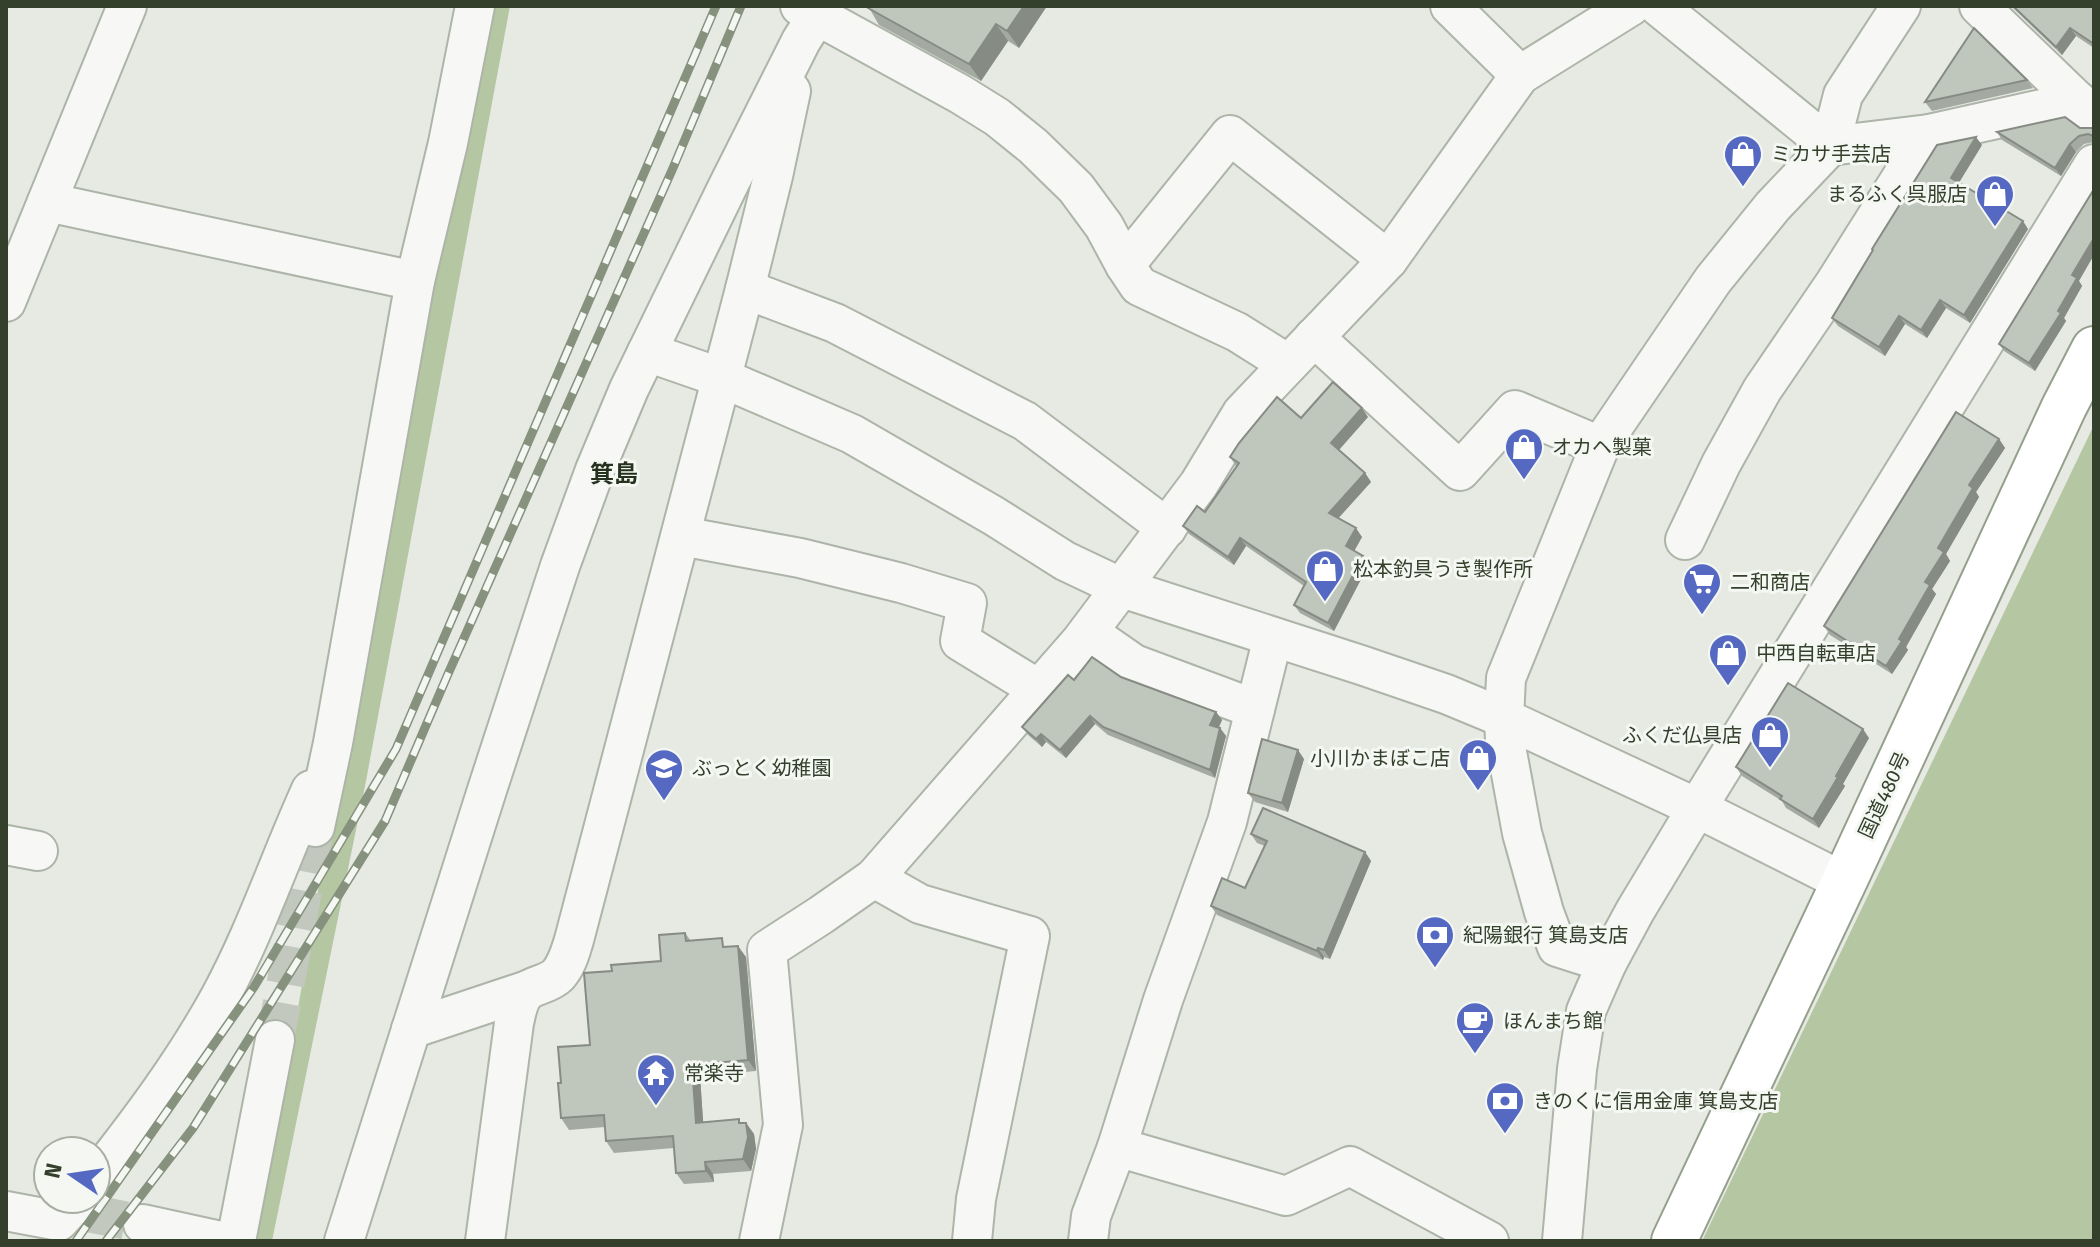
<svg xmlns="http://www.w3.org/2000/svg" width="2100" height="1247" font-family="'Fira Sans','Noto Sans JP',sans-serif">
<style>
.water{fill:#b5c6a2}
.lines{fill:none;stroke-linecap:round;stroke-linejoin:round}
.minor-tunnel{stroke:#c2c8be;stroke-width:38;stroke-dasharray:38 19;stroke-linecap:butt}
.minor-casing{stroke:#adb4a8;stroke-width:42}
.highway-casing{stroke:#949f8c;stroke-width:48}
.minor{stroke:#f7f8f5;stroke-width:38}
.highway{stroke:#fff;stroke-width:44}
.rail-casing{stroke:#86927e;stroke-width:9}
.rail{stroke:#f5f7f3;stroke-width:6;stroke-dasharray:18;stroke-linecap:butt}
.wall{fill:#a4aaa1}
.shaded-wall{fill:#868b83}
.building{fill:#bfc6bb;stroke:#868b83;stroke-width:2}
.labels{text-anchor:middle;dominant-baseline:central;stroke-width:6;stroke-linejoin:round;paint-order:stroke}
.poi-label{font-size:20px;fill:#34402c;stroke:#f5f7f3;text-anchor:start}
.street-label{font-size:20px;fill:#34402c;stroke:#f5f7f3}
.quarter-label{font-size:24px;font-weight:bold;fill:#26311e;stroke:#f5f7f3}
</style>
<rect width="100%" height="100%" fill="#e6eae3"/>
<!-- water -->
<g class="water">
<path d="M484,6H510L366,781L272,1241H249L296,1020L342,750Z"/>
<path d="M2094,425V1241H1702Z"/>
</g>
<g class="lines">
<!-- minor-tunnel -->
<g class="minor-tunnel">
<path d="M275,1040L315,827"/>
<path d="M88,1213L143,1224"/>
</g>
<!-- minor casing -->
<g class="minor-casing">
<g id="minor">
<path d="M800,6L960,94L997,117L1033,146L1076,188L1104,226L1125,265L1139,286L1237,332L1288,364"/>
<path d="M1658,6L1830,146L1929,134L2078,101"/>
<path d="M1979,6L2092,115"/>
<path d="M1520,75L1631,6"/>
<path d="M47,202L415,281"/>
<path d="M1125,265L1230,135L1388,260"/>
<path d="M745,289L835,323L1025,421L1167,528"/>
<path d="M6,302L127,6"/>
<path d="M1314,337L1460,471L1515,410L1600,446"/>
<path d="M647,352L722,378L852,434L994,516L1065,561L1122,588L1361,665L1446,694L1504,718L1697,808L1844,882"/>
<path d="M681,536L800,558L901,583L967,603L960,641L1038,689"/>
<path d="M1685,540L1721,464L1762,390L1835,283L1929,134"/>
<path d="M1088,632L1134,664L1255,709"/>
<path d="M315,827L333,743L415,281L448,143L475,6"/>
<path d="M6,845L38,851"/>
<path d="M874,878L920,904L1030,936L976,1199L972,1241"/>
<path d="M1607,963L1557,947L1544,912L1522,833L1505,741L1504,718L1506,678L1600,446L1713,280L1773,206L1830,146L1843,95L1901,6"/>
<path d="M411,1029L528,990"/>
<path d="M1117,1147L1286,1196L1350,1166L1489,1241"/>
<path d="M96,1177C141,1120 185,1061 220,997C256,931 280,858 311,790"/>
<path d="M6,1211L59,1221L79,1199"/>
<path d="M143,1224L221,1241"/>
<path d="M236,1241L275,1040"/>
<path d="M344,1241L487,790L560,566L595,470L629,389L728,186L801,41L823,6"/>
<path d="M485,1241L514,1023C517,1011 518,996 530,989C539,984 550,983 558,975C567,965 570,953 574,940L745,289L773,176L791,91"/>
<path d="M759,1241L783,1125L767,950L821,915L874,878L1081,641L1199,484L1242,413L1388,260L1520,75L1450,6"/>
<path d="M1088,1241L1091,1216L1117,1147L1163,1000L1227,822L1273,637"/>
<path d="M1562,1241L1577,1069L1586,1011L1607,963L1635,911L1697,808L2094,164"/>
</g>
</g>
<!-- highway casing -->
<g class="highway-casing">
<path id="highway" d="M1674,1241L1844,882L2064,407L2094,349"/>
</g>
<!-- minor -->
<use href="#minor" class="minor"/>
<!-- highway -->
<use href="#highway" class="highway"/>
<!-- rail casing -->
<g class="rail-casing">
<g id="rail">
<path d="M76,1241L254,987L396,749L716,6"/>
<path d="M106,1241L193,1128L385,821L448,674L673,168L741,6"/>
</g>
</g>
<!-- rail -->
<use href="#rail" class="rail"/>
</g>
<!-- wall -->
<g class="wall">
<path d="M868,6H1047L1019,48L1008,41L981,81L879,25Z"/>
<path d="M2011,6H2094V48L2076,36L2062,55Z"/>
<path d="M2027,80L2033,88L1932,111L1925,102Z"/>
<path d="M2080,128L2094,130V142L2084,144L2076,152L2061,176L2002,140L1997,132Z"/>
<path d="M1982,145L1959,182L2028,229L1970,323L1946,308L1927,338L1905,324L1885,356L1838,326L1832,318Z"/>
<path d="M2079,281L2082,286L2064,318L2066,321L2035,371L2004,351L1999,344Z"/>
<path d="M1368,417L1339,450L1365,473L1371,482L1338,518L1362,537L1354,551L1363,556L1369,564L1334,631L1300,613L1294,605L1304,586L1246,546L1234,565L1189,534L1183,526L1205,512L1236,466L1230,457L1301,418Z"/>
<path d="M1999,439L2005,448L1976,492L1979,497L1946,554L1950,561L1932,589L1936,594L1906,647L1908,650L1892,674L1830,635L1824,626Z"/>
<path d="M1121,677L1216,712L1222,720L1219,727L1226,736L1215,778L1108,735L1095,724L1066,758L1046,742L1042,747L1028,735L1022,727L1074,680Z"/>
<path d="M1869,738L1843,784L1845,786L1819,828L1786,808L1782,801L1742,776L1736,767Z"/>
<path d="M1304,759L1288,812L1255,802L1248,793Z"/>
<path d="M1251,834L1365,852L1371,861L1330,959L1324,957L1323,960L1217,915L1211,906L1245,888L1265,846L1257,843Z"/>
<path d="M685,933L691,941L728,947L746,957L756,1071L700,1076L703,1122L746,1123L754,1134L756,1149L751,1171L713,1174L714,1182L684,1184L676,1173L674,1148L614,1153L606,1141L605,1127L569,1130L561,1118V1083L590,1045Z"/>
</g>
<!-- shaded-wall -->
<g class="shaded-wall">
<path d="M1024,6H1047L1019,48L1007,31Z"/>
<path d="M996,24L1008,41L981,81L969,64Z"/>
<path d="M2070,28L2076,36L2062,55L2056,47Z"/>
<path d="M1976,137L1982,145L1957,186L1951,178Z"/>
<path d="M2070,144L2076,152L2061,176L2055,168Z"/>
<path d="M2023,221L2028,229L1970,323L1964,315Z"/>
<path d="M2094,238V255L2079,281L2082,286L2064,318L2066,321L2035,371L2029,363L2058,311L2072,275Z"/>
<path d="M1940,300L1946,308L1927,338L1921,330Z"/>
<path d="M1899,316L1905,324L1885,356L1879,347Z"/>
<path d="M1362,408L1368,417L1337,452L1331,443Z"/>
<path d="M1999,439L2005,448L1976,492L1979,497L1946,554L1950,561L1932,589L1936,594L1906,647L1908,650L1892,674L1886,666L1925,582L1938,548L1969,485Z"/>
<path d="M1365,473L1371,482L1335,522L1329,513Z"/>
<path d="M1356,528L1362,537L1352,555L1346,546Z"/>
<path d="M1240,538L1246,546L1234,565L1228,557Z"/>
<path d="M1363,556L1369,564L1334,631L1328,623Z"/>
<path d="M1216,712L1222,720L1216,733L1210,725Z"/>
<path d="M1090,716L1095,724L1066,758L1060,750Z"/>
<path d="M1220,728L1226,736L1215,778L1210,770Z"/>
<path d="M1863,729L1869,738L1843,784L1845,786L1819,828L1813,819L1836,776Z"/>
<path d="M1041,734L1046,742L1042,747L1036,739Z"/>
<path d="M1298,750L1304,759L1288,812L1282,803Z"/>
<path d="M1365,852L1371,861L1330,959L1324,950Z"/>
<path d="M738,946L746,957L756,1071L748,1060Z"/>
<path d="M1318,948L1324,957L1323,960L1317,951Z"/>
<path d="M692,1065L700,1076L704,1134L696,1123Z"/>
<path d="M746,1123L754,1134L756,1149L751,1171L743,1159Z"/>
<path d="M705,1162L713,1174L714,1182L706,1171Z"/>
</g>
<!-- building -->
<g class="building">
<path d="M868,6H1024L1007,31L996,24L969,64L868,8Z"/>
<path d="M2013,6H2094V44L2070,28L2056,47Z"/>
<path d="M1974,28L2027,80L1925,102Z"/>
<path d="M2065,117L2080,128H2092L2094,130V136L2088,134L2079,136L2070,144L2055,168L1997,132Z"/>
<path d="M1976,137L1951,178L2023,221L1964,315L1940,300L1921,330L1899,316L1879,347L1832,318L1873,250L1872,249L1937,145Z"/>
<path d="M2094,189V238L2072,275L2077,278L2058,311L2061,313L2029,363L1999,344Z"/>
<path d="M1333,382L1362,408L1331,443L1365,473L1329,513L1356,528L1346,546L1363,556L1328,623L1294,605L1306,582L1240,538L1228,557L1183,526L1197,506L1205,512L1239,463L1230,457L1239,443L1277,397L1301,418Z"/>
<path d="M1956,412L1999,439L1969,485L1973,488L1938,548L1944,552L1925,582L1930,585L1899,639L1902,641L1886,666L1824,626Z"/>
<path d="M1092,657L1121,677L1216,712L1210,725L1220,728L1210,770L1103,727L1090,716L1060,750L1041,734L1036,739L1022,727L1068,675L1074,680Z"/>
<path d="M1788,683L1863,729L1836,776L1838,777L1813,819L1780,799L1782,796L1736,767Z"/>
<path d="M1262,739L1298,750L1282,803L1248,793Z"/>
<path d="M1263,808L1365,852L1324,950L1318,948L1317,951L1211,906L1222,878L1245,888L1267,841L1251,834Z"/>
<path d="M685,933L686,941L722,938L723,947L738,946L748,1060L692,1065L696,1123L739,1119V1123H746L748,1137L743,1159L705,1162L706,1171L676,1173L673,1136L606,1141L604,1115L561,1118L558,1083H561L558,1047L590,1045L584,973L612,971L611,965L661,961L659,935Z"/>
</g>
<!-- icons -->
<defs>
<g id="shop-pin" transform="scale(2)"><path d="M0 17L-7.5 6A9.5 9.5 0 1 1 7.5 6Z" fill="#5569c2" stroke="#f5f7f3"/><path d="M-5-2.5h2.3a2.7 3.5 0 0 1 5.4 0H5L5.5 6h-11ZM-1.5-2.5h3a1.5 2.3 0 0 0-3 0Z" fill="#fff"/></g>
<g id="supermarket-pin" transform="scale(2)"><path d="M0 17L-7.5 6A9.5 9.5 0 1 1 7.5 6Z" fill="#5569c2" stroke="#f5f7f3"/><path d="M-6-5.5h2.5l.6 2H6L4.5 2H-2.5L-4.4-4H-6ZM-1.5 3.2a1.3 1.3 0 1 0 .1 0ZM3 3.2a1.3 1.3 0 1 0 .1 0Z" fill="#fff"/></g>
<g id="school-pin" transform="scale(2)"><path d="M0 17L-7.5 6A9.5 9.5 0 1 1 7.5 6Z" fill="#5569c2" stroke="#f5f7f3"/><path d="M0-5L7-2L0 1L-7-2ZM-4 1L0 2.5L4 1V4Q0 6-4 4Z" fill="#fff"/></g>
<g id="bank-pin" transform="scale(2)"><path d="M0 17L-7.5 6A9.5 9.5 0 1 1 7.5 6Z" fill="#5569c2" stroke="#f5f7f3"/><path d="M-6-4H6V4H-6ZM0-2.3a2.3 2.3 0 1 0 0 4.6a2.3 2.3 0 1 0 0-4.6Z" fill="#fff"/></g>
<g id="cafe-pin" transform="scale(2)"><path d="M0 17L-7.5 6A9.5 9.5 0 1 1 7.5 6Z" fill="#5569c2" stroke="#f5f7f3"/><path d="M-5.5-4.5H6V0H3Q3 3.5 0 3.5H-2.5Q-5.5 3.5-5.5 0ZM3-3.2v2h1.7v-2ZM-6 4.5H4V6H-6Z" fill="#fff"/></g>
<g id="temple-pin" transform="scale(2)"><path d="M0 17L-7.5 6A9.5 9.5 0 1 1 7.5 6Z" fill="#5569c2" stroke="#f5f7f3"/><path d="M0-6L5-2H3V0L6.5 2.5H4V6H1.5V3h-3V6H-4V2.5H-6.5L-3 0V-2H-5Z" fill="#fff"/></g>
</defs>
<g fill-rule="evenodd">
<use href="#shop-pin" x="1743" y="154"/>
<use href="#shop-pin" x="1995" y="194"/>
<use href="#shop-pin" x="1524" y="447"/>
<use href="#shop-pin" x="1325" y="569"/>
<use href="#supermarket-pin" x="1702" y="582"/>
<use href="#shop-pin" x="1728" y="653"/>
<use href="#shop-pin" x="1770" y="735"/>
<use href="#shop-pin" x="1478" y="758"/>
<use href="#school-pin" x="664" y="768"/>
<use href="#bank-pin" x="1435" y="935"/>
<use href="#cafe-pin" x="1475" y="1021"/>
<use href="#temple-pin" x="656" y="1073"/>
<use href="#bank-pin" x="1505" y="1101"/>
</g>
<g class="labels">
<!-- poi labels -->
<g class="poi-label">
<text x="1771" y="154">ミカサ手芸店</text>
<text x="1967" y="194" text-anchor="end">まるふく呉服店</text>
<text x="1552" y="447">オカヘ製菓</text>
<text x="1353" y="569">松本釣具うき製作所</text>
<text x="1730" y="582">二和商店</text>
<text x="1756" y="653">中西自転車店</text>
<text x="1742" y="735" text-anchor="end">ふくだ仏具店</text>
<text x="1450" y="758" text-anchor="end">小川かまぼこ店</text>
<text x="692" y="768">ぶっとく幼稚園</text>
<text x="1463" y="935">紀陽銀行 箕島支店</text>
<text x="1503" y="1021">ほんまち館</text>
<text x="684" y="1073">常楽寺</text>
<text x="1533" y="1101">きのくに信用金庫 箕島支店</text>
</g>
<!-- street labels -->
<g class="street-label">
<text transform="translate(1884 795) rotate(-65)">国道480号</text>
</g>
<!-- quarter labels -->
<g class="quarter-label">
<text x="614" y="474">箕島</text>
</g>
</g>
<!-- border -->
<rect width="2100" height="1247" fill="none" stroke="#34402c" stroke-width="16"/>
<!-- north arrow -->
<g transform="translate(72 1175) rotate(283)"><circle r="38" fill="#f5f7f3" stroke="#a8aea3" stroke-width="2"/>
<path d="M0-6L14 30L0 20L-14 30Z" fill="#5569c2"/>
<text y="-12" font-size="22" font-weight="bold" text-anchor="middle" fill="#34402c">N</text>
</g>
</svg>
